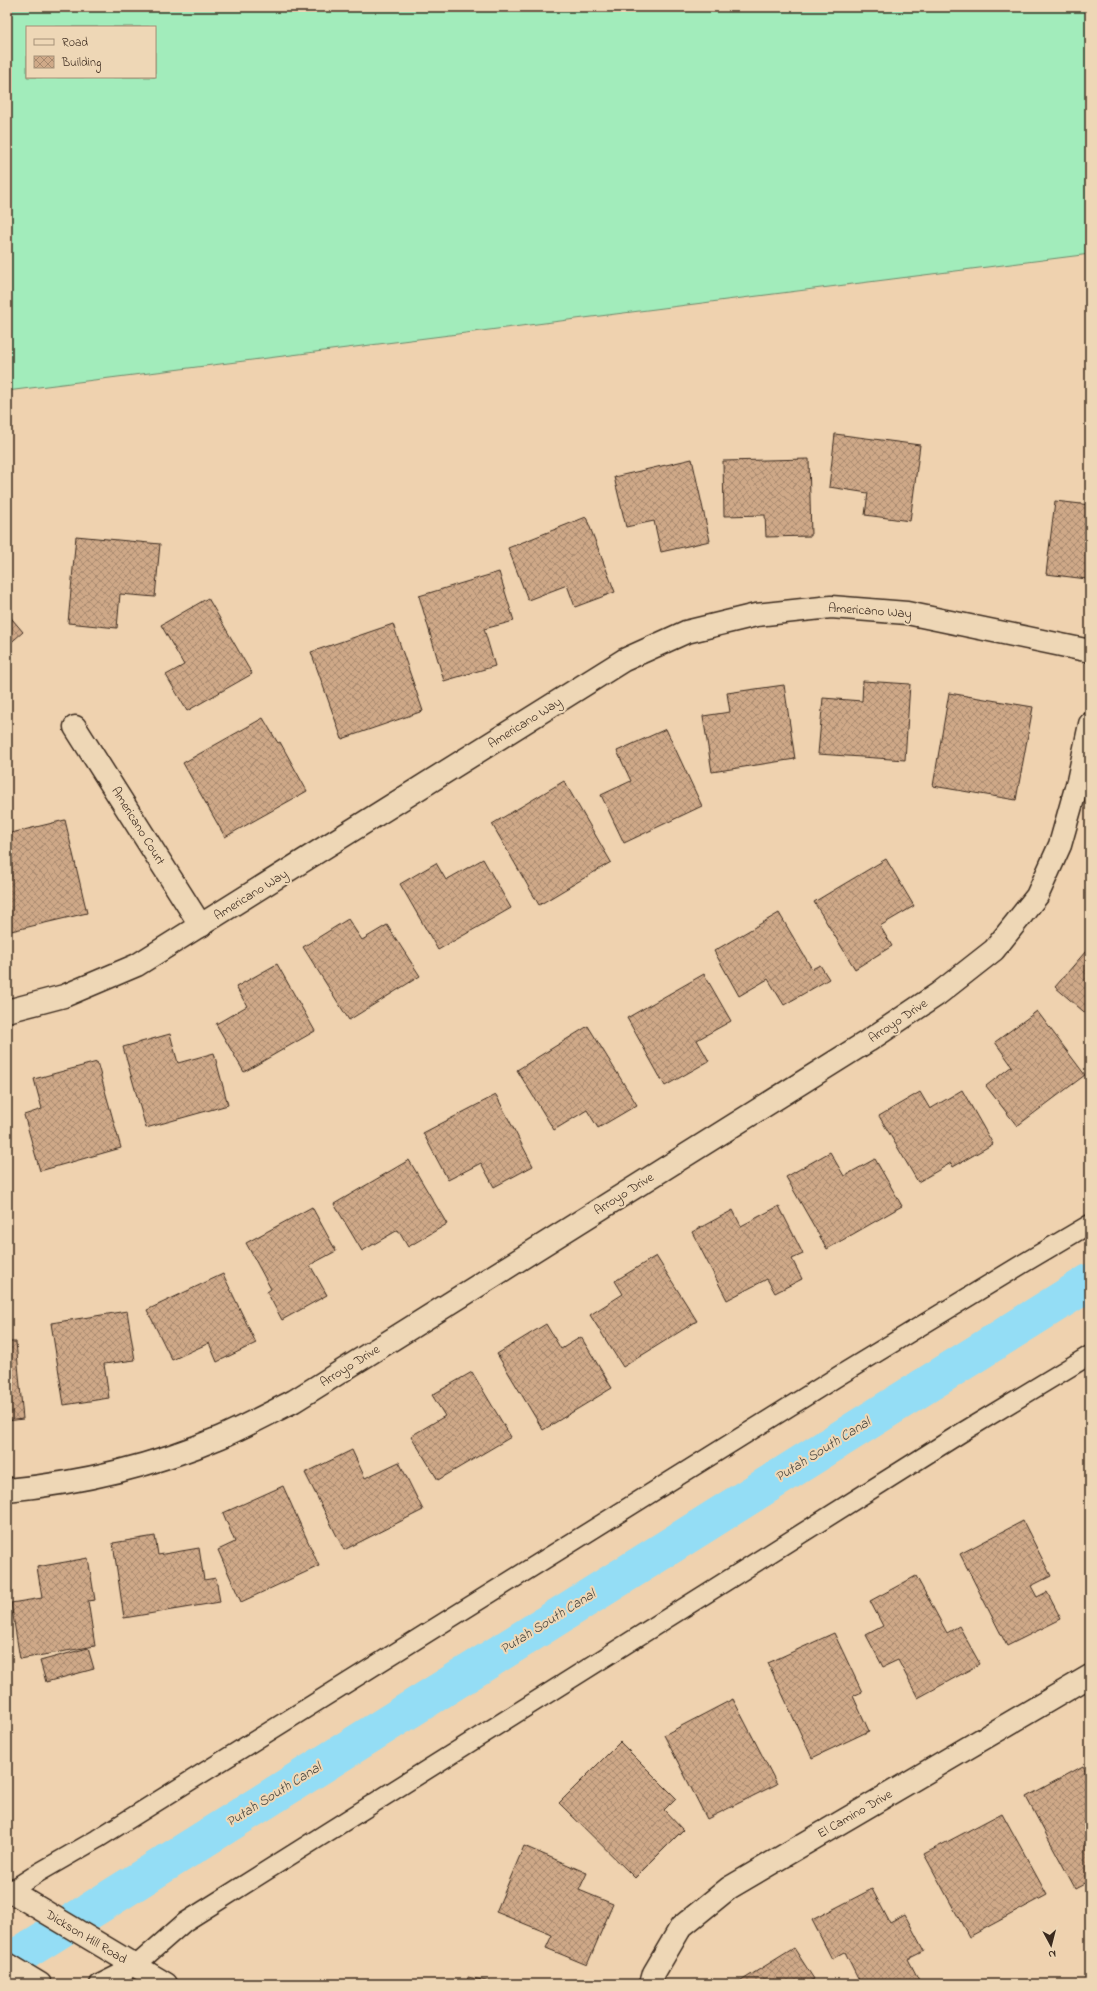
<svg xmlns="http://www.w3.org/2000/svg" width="1097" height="1991" font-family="'Indie Flower',sans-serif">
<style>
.grass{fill:#a2ecbb;stroke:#6e8b6c;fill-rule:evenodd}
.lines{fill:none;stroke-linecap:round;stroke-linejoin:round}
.canal{stroke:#94ddf5;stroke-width:37}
.building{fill:url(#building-cross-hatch);stroke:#3b2a1e}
.lane-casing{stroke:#3b2a1e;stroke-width:21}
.street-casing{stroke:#3b2a1e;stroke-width:25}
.secondary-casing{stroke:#3b2a1e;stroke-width:25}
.lane{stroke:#eed7b6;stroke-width:18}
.street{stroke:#eed7b6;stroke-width:22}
.secondary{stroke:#eed7b6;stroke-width:22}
.labels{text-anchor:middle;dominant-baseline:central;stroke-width:4;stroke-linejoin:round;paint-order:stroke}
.street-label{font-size:13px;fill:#3b2a1e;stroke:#eed7b6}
.water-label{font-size:14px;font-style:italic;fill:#48453e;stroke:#eed7b6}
</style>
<defs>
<pattern id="building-cross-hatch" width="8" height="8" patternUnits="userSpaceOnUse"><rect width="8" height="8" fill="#cfa988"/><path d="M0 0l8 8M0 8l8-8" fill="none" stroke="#a98a6f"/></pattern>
</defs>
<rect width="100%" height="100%" fill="#efd2af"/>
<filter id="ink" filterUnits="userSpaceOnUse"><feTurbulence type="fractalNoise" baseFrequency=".025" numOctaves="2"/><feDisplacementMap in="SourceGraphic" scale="8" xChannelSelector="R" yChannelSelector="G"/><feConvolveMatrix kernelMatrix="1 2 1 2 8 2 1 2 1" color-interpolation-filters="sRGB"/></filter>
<g filter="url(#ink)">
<!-- grass -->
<path class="grass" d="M7,7H1090V254L7,391ZM27,27H155V77H27Z"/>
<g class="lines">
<!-- canal -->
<path class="canal" d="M7,1963L1090,1282"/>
</g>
<!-- building -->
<g class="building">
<path d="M835,434L920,445L910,521L865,515L868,493L829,487Z"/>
<path d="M692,459L710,541L661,552L654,521L626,527L614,477Z"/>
<path d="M809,459L811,536L766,537L765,515L724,516L723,461Z"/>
<path d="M1055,501L1090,505V560L1087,579L1046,574Z"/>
<path d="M586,517L615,592L575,607L567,585L528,600L508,548Z"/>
<path d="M76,536L160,544L155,597L120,594L117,628L68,623Z"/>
<path d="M499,572L514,621L484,629L495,666L444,681L419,596Z"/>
<path d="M208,598L252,674L187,711L166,675L184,665L161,625Z"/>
<path d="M7,613L23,632L7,646Z"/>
<path d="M393,624L423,711L342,739L311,652Z"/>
<path d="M863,681L910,684L905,760L818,754L823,698L862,701Z"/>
<path d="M784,685L795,759L712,772L703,716L730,712L727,693Z"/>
<path d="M949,693L1033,707L1016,800L933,786Z"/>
<path d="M263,718L278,743L280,742L307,791L225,837L183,763Z"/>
<path d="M666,729L702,806L624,843L601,795L631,781L617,751Z"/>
<path d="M564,781L611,862L539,905L492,824Z"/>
<path d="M65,820L87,913L7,932V834Z"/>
<path d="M483,859L511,908L438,950L400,884L436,863L446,880Z"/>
<path d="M886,859L914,906L880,926L892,946L855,969L814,902Z"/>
<path d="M779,913L812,969L820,965L829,979L784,1005L768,979L739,996L714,951Z"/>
<path d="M348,919L362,940L387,925L420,976L349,1020L303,947Z"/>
<path d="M1086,951L1090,954V1017L1055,987Z"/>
<path d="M277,964L315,1031L244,1072L216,1024L247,1006L236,987Z"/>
<path d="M704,974L731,1021L697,1040L709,1061L665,1086L627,1018Z"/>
<path d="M1037,1011L1085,1075L1017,1126L986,1086L1012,1066L995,1042Z"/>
<path d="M588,1026L637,1105L598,1128L587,1110L554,1130L517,1070Z"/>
<path d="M170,1034L178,1063L214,1053L228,1105L146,1128L123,1047Z"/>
<path d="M97,1062L121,1148L40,1171L24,1115L42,1109L34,1079Z"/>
<path d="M962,1090L993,1144L953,1167L951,1163L918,1182L879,1116L920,1092L930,1109Z"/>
<path d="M496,1095L533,1166L494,1187L481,1163L448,1180L423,1133Z"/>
<path d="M830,1152L844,1176L875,1159L902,1206L827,1249L786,1177Z"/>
<path d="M409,1160L447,1224L408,1247L398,1230L362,1251L334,1204Z"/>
<path d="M779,1206L803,1254L792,1259L802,1279L775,1293L767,1279L727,1300L692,1232L733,1210L741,1226Z"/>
<path d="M312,1207L336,1251L310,1265L327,1295L282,1320L267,1292L271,1289L246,1243Z"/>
<path d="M656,1256L697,1321L623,1367L590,1315L623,1294L615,1281Z"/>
<path d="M223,1274L256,1343L217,1362L209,1343L172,1360L147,1310Z"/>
<path d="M127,1311L135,1360L104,1364L109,1398L64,1405L51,1323Z"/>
<path d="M546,1324L561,1349L581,1337L612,1388L543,1430L497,1354Z"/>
<path d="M7,1342H16L23,1419L7,1421Z"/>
<path d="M472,1372L511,1437L438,1480L411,1436L445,1416L432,1395Z"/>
<path d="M352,1450L365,1478L399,1462L423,1510L344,1550L305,1473Z"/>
<path d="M283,1486L319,1566L241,1602L218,1550L235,1542L223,1513Z"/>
<path d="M1023,1521L1051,1576L1031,1586L1037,1597L1047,1592L1061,1619L1007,1646L960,1554Z"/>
<path d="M155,1536L158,1555L199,1548L204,1580L216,1578L220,1602L124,1618L113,1543Z"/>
<path d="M88,1558L95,1600L88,1601L95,1646L20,1659L11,1603L42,1598L37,1567Z"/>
<path d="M916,1576L947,1633L959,1626L980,1664L918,1698L898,1660L883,1667L866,1635L883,1626L870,1601Z"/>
<path d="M834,1633L862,1692L853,1696L869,1731L812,1758L768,1663Z"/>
<path d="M88,1648L94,1669L46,1682L40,1661Z"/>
<path d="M733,1699L777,1784L707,1819L664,1735Z"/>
<path d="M620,1742L676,1798L664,1810L683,1830L635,1878L559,1803Z"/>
<path d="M1083,1766L1090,1779V1880L1075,1888L1026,1797Z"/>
<path d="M1002,1813L1047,1895L969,1937L924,1854Z"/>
<path d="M524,1846L587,1873L579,1890L613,1904L587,1965L546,1948L552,1935L496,1912Z"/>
<path d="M872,1889L890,1923L905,1915L924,1951L908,1959L920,1982L917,1984H861L845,1952L832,1959L812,1920Z"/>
<path d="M794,1948L814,1979L805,1984H736Z"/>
<path d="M468,1977L500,1984H467Z"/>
</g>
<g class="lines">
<!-- lane casing -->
<g class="lane-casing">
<g id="lane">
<path d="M7,1893L38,1873L97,1839L840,1375L1024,1263L1090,1224"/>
<path d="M99,1984L135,1966L185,1922L961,1433L1090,1355"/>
</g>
</g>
<!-- street casing -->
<g class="street-casing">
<g id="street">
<path d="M75,727L201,926"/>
<path d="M7,1011L64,996L137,965L624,660L686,632L756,615L831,607L907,613L1090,651"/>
<path d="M7,1490C80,1483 153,1466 221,1437C246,1426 270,1413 294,1401L868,1041L938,994L994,950L1037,896L1060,845L1078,781L1090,724"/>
<path d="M651,1984L654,1973L681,1927L729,1888L1090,1676"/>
</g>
</g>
<!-- secondary casing -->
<g class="secondary-casing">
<g id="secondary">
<path d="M7,1889L166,1984"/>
<path d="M7,1964L40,1984"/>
</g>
</g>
<!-- lane -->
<use href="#lane" class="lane"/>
<!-- street -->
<use href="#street" class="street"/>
<!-- secondary -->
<use href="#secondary" class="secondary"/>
</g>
</g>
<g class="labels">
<!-- street labels -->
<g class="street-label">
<text transform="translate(870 611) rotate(4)">Americano Way</text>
<text transform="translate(525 723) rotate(-32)">Americano Way</text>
<text transform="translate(138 826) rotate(58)">Americano Court</text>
<text transform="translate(251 895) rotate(-32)">Americano Way</text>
<text transform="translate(898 1021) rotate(-34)">Arroyo Drive</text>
<text transform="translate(624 1194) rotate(-32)">Arroyo Drive</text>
<text transform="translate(350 1366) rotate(-32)">Arroyo Drive</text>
<text transform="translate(855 1814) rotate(-30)">El Camino Drive</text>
<text transform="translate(86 1937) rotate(31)">Dickson Hill Road</text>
</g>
<!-- water labels -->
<g class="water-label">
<text transform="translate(823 1450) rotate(-32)">Putah South Canal</text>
<text transform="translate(548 1622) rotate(-32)">Putah South Canal</text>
<text transform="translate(274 1795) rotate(-32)">Putah South Canal</text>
</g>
</g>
<!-- margin -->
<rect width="1097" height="1991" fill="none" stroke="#eed7b6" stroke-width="24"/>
<rect x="12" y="12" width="1073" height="1967" fill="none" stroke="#3b2a1e" stroke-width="1.5" filter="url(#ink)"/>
<!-- legend -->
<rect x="26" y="26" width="130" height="52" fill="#eed7b6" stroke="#a69279"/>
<rect x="34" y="39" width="20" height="6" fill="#eed7b6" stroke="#a69279"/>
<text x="62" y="46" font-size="12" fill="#3b2a1e">Road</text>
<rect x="34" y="56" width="20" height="12" fill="url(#building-cross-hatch)" stroke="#a69279"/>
<text x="62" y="66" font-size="12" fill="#3b2a1e">Building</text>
<!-- north arrow -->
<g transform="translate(1051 1945) rotate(173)" stroke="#eed7b6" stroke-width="3" paint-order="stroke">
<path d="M0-3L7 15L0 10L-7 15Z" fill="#3b2a1e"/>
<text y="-6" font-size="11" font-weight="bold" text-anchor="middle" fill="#3b2a1e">N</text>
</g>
</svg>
